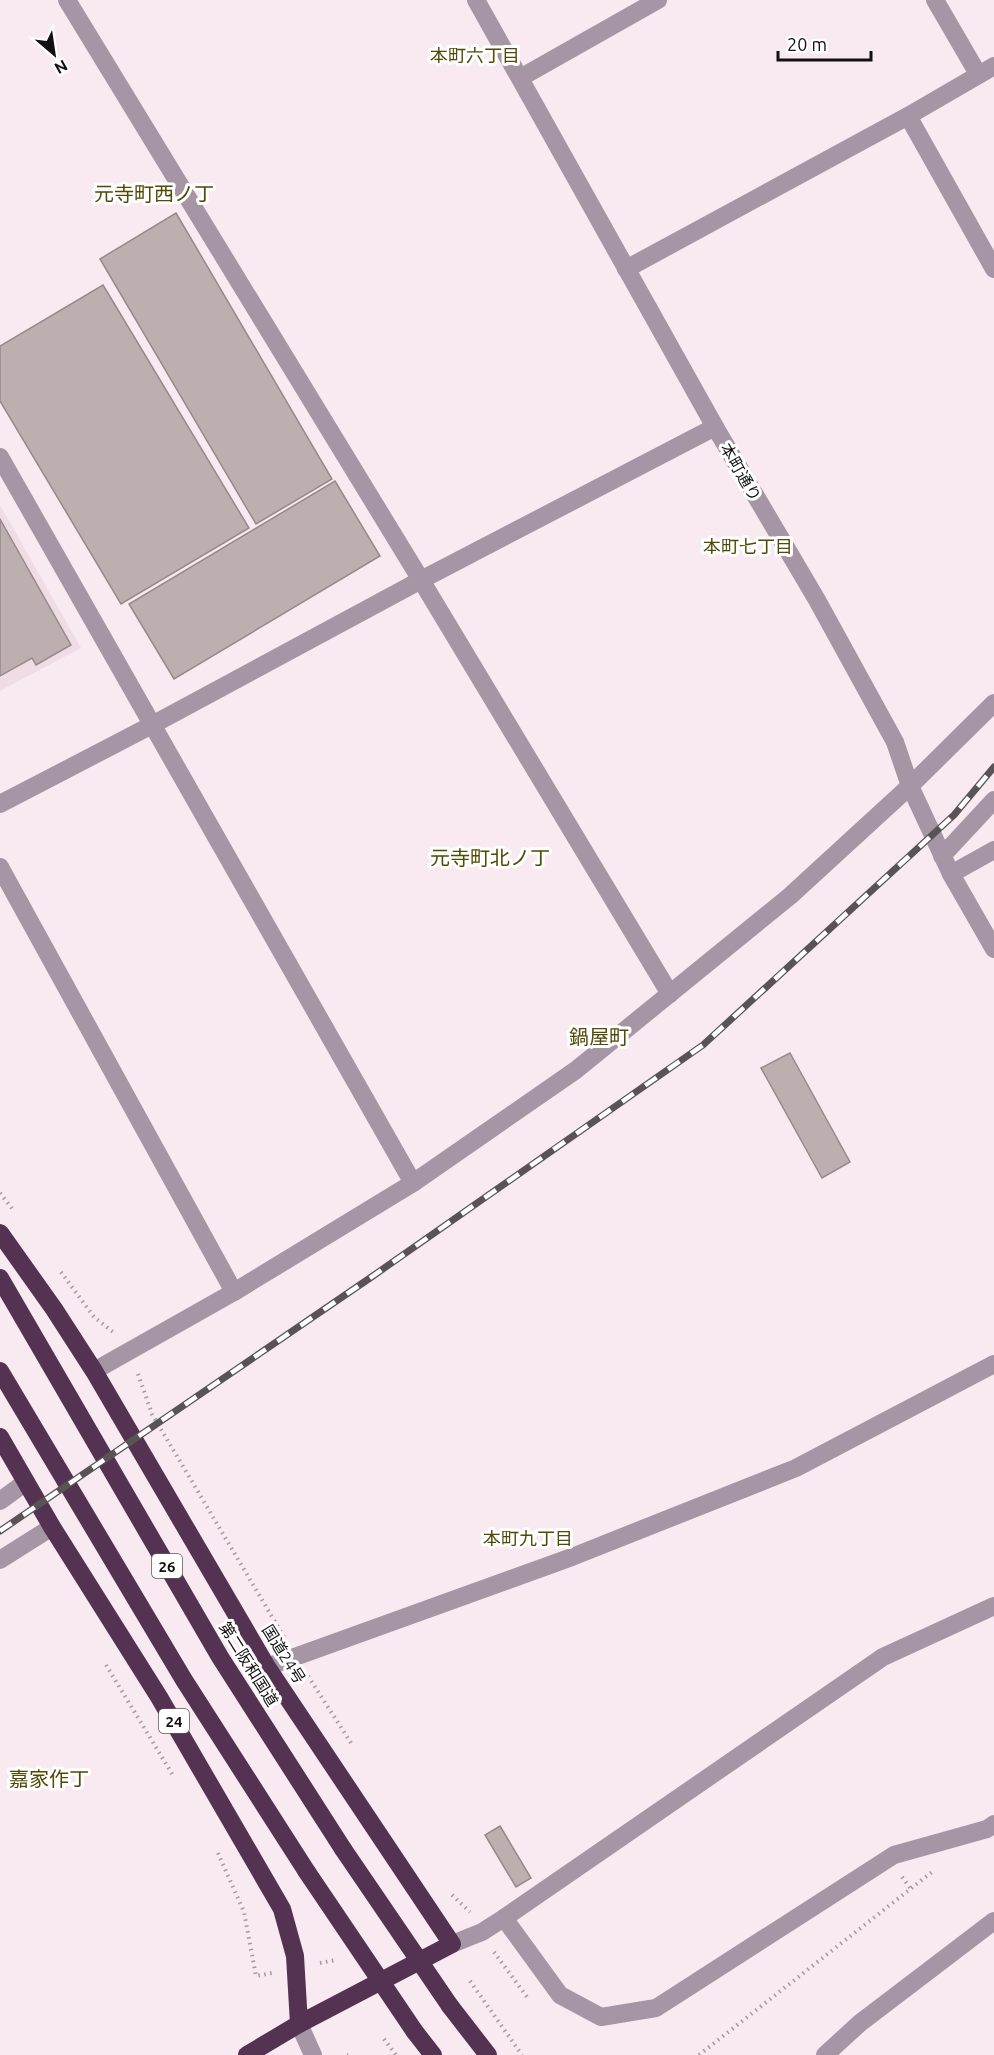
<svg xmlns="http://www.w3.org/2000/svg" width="994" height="2055" font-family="Ubuntu,'Noto Sans JP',sans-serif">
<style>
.built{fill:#f0dce5}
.building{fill:#bdafb0;stroke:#97898a;stroke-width:1.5}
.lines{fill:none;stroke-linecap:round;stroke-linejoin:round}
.path{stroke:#a59a9f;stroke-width:4;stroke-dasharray:1.5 4.5;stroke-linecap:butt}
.minor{stroke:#a695a5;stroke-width:18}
.highway{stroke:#533351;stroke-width:18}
.rail-casing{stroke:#5a5355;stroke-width:7}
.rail{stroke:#fff;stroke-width:4.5;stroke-dasharray:14;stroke-linecap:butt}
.highway-bridge{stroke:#533351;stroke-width:18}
.labels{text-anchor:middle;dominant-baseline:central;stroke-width:6;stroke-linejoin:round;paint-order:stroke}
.shield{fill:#fff;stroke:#5a5858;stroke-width:1.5}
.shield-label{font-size:15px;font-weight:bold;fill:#141011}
.street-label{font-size:16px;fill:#141011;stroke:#fff}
.neighbourhood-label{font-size:18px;fill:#504907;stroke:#fff}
.quarter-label{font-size:20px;fill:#504907;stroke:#fff}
</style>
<rect width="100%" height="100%" fill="#f8eaf0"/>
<!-- built -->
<path class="built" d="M0,505L81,648L0,691Z"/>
<!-- building -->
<g class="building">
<path d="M176,213L332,479L256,524L100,259Z"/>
<path d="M103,285L249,528L121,604L0,401V346Z"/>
<path d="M335,481L380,556L174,679L129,604Z"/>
<path d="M0,519L71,645L36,665L32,658L0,676Z"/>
<path d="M790,1053L850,1162L822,1178L761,1068Z"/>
<path d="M500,1826L531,1878L516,1887L485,1835Z"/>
</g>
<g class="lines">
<!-- path -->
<g class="path">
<path d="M0,1193L14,1211"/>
<path d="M61,1272L94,1317L113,1332"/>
<path d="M138,1374L152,1414L284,1637"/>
<path d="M106,1665L174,1777"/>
<path d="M308,1676L353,1746"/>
<path d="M218,1853L244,1912L256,1976L272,1973"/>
<path d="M902,1877L911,1889"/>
<path d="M452,1895L470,1912"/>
<path d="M494,1952L527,1997"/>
<path d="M320,1963L336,1960"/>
<path d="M470,1981L522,2055"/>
<path d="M384,2039L396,2055"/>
<path d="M347,2055H348"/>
<path d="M699,2055L932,1872"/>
</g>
<!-- minor -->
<g class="minor">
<path d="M67,0L421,580L670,994"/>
<path d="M476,0L715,427L817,600L895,742L910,786L951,874L994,949"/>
<path d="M935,0L978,74"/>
<path d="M520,78L658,0"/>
<path d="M908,116L994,269"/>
<path d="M626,269L908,116L994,66"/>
<path d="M0,457L413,1183"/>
<path d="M0,804L152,725L421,580L715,427"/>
<path d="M942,856L994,800"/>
<path d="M0,867L234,1292"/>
<path d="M951,874L994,850"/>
<path d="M94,1371L234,1292L413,1183L576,1070L790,896L910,786L994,703"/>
<path d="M0,1501L26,1482"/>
<path d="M0,1560L52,1527"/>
<path d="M267,1667L572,1557L796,1468L994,1364"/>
<path d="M504,1918L560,1995L601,2017L656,2008L894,1855L987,1829L994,1824"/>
<path d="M452,1944L482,1932L504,1918L883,1657L994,1606"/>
<path d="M299,2024L313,2055"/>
<path d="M825,2055L860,2023L994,1921"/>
</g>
<!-- highway -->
<g class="highway">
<path d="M0,1233L54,1309L94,1371L267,1667L452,1944L299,2024L247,2055"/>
<path d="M0,1278L220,1657L343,1849"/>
<path d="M0,1371L184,1680L307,1872"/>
<path d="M0,1437L52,1527L159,1697L282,1909L295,1956L299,2024"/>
<path d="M450,2006L488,2055"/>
<path d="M415,2032L433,2055"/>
</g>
<!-- rail casing -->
<g class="rail-casing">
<path id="rail" d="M0,1531L370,1278L703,1045L954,815L994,767"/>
</g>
<!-- rail -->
<use href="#rail" class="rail"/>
<!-- highway-bridge -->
<g class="highway-bridge">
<path d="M343,1849L450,2006"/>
<path d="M307,1872L415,2032"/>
</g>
</g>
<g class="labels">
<!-- shield labels -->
<g class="shield">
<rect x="152" y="1554" width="30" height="24" rx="4.5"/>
<rect x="159" y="1709" width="30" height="24" rx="4.5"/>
</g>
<g class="shield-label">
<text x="167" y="1566">26</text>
<text x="174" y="1721">24</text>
</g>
<!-- street labels -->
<g class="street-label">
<text transform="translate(741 472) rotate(60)">本町通り</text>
<text transform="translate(284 1654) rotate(58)">国道24号</text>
<text transform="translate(249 1664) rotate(58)">第二阪和国道</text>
</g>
<!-- neighbourhood labels -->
<g class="neighbourhood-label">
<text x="475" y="55">本町六丁目</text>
<text x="748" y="546">本町七丁目</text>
<text x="528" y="1538">本町九丁目</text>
</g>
<!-- quarter labels -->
<g class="quarter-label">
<text x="154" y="193">元寺町西ノ丁</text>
<text x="490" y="857">元寺町北ノ丁</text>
<text x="599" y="1036">鍋屋町</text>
<text x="49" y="1778">嘉家作丁</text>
</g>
</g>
<!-- north arrow -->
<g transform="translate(54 54) rotate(151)" stroke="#ffffff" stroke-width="4.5" paint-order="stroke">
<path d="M0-4.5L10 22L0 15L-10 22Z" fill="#141011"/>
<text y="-9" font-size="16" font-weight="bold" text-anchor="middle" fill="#141011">N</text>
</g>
<!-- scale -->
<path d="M778 51v9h93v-9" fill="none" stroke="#141011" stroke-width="3"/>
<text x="787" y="51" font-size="18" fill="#141011" stroke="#ffffff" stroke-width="4.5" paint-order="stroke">20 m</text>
</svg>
